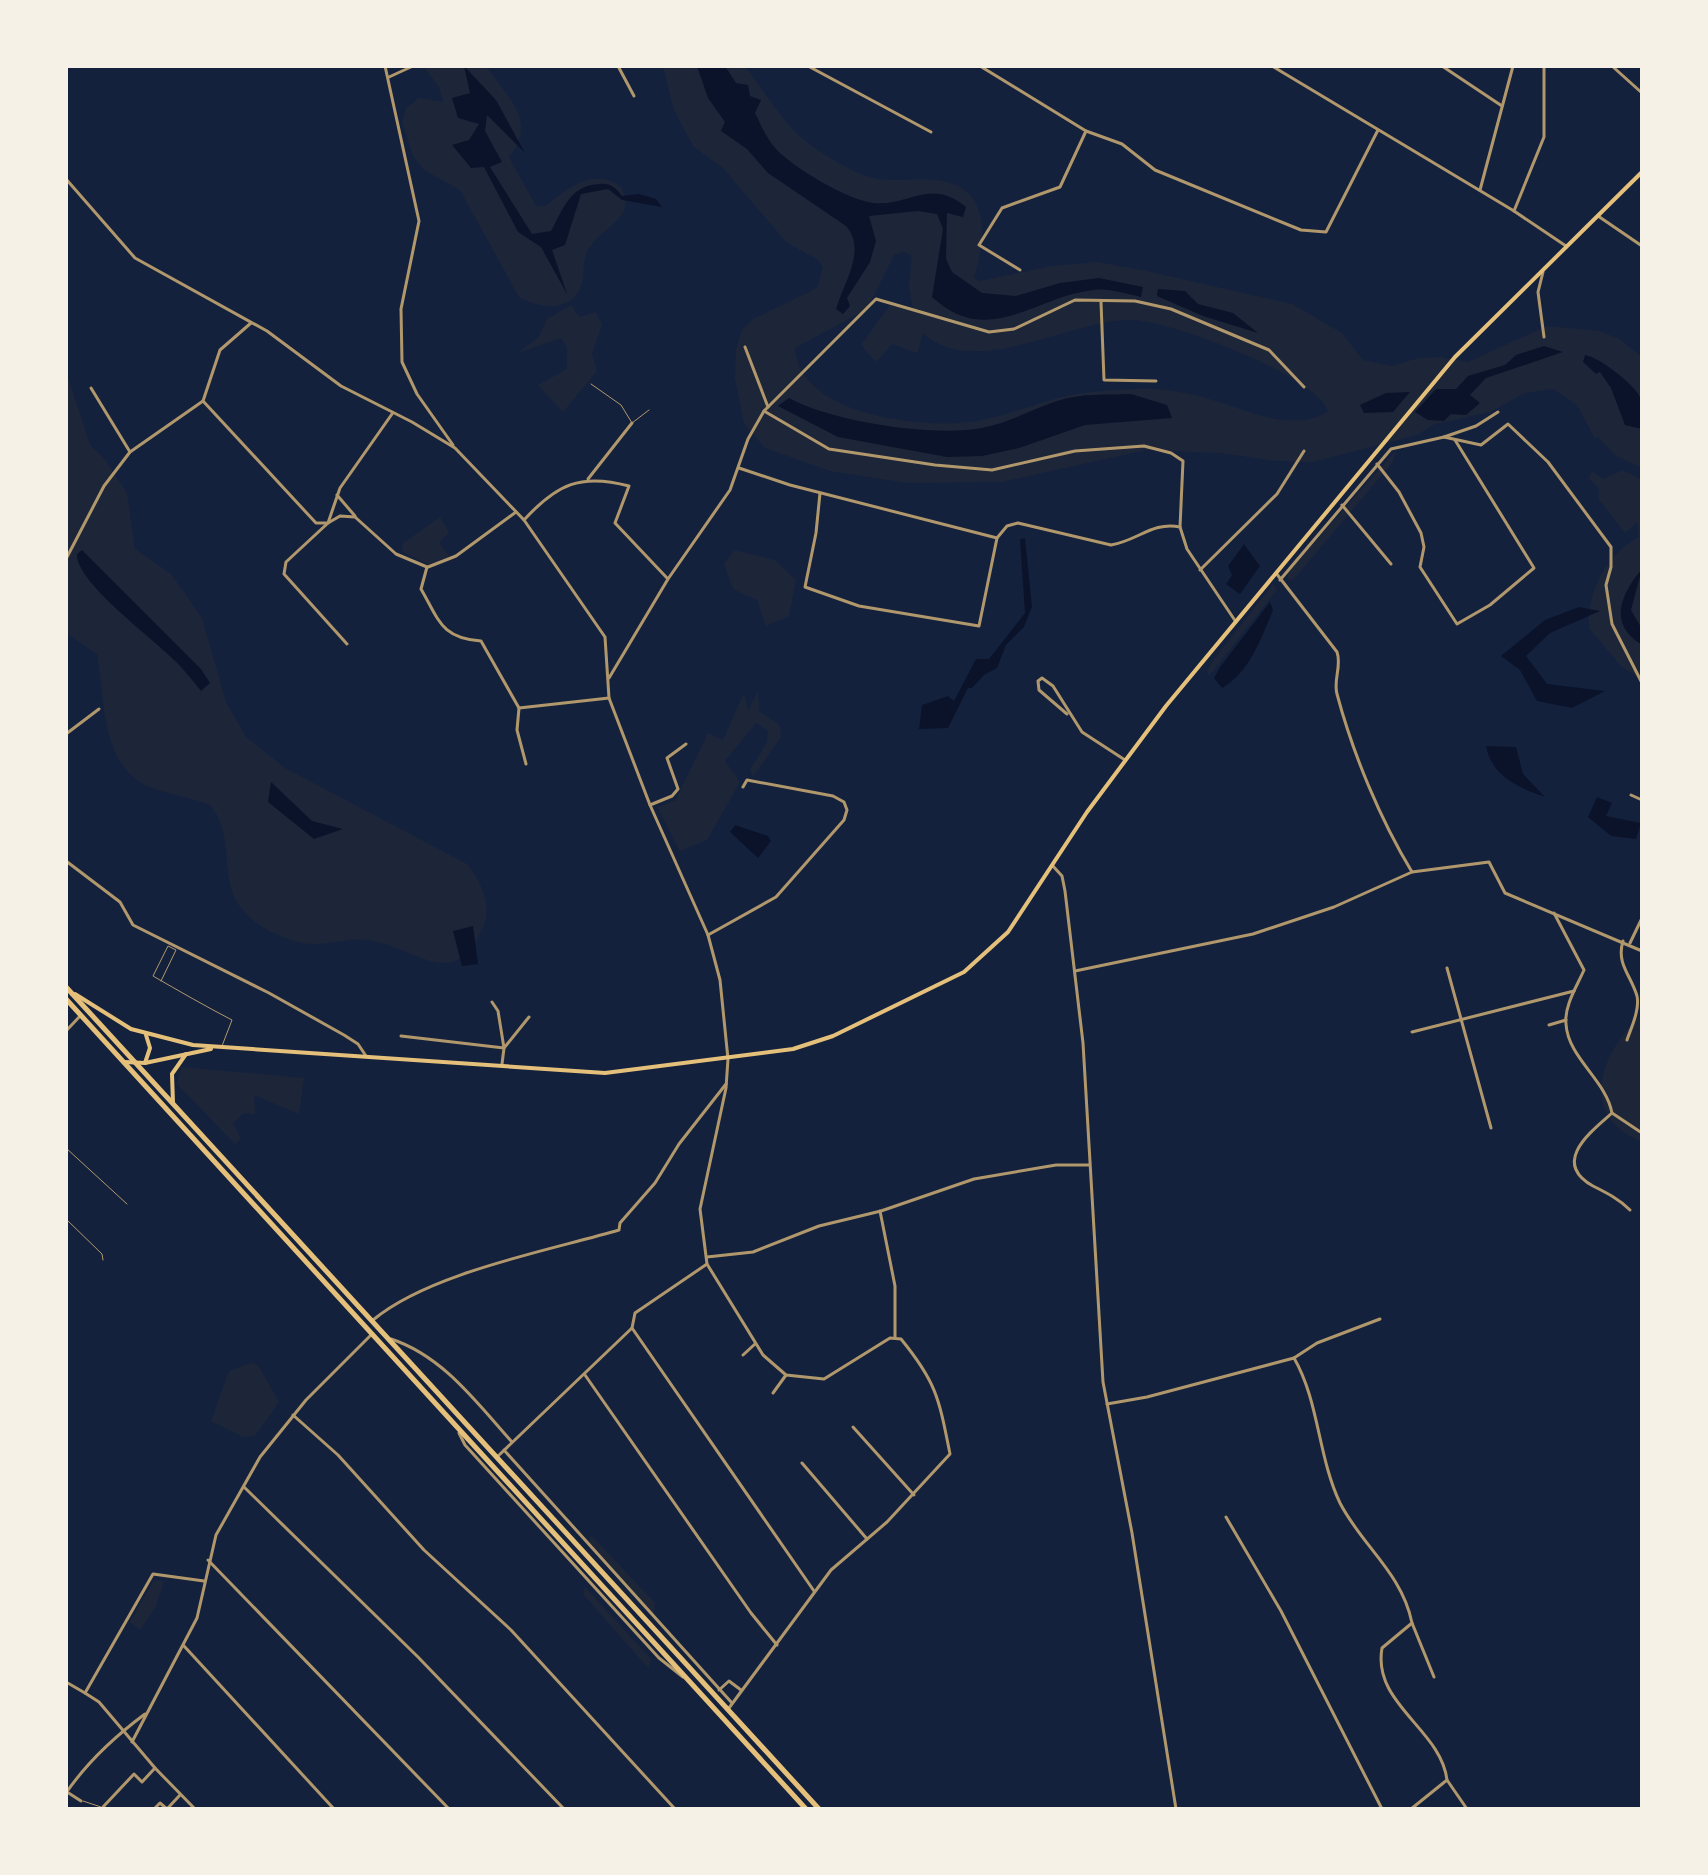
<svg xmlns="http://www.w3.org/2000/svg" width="1708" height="1875" font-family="'Work Sans',sans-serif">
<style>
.green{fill:#1d2539;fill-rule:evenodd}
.water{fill:#0b132b}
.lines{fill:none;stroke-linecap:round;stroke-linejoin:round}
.service{stroke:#b1986c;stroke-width:1}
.minor{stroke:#b1986c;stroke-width:3}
.secondary{stroke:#e5c07b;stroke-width:4}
.trunk{stroke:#e5c07b;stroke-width:5}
</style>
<rect width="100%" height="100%" fill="#14213d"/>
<!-- green -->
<g class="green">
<path d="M423,66H486C508,98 538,121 509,157L536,206H546C568,188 593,167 621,187C639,219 599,227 587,252C582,264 585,277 580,289C568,313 538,308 519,297L460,190L424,170L413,156L402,123L406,108L419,98L443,102L439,87Z"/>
<path d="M663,66H745C785,120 790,139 854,171C881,185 904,178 932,180C991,183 987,236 974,278L979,281L1052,266L1097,262L1142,270L1292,304L1342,333L1363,360L1392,366L1418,358L1441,357L1468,362L1547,326L1598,331L1618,338L1642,357V468L1616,456L1598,437L1595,439L1577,405L1553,389L1525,393L1490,412L1435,424L1417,435L1313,462L1276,461L1221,453L1146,450L1001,482L907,483L830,471L765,448L744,424L735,378L736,349L742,330L753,319L817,288L823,268L818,260L786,242L723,168L693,146L674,110ZM904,252L912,256L909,286L913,310L890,305L861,345L876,362L892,344L917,353L923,333C975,382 1072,317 1134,320C1172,322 1319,376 1328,412C1286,435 1239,405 1198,396C1177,391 1153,387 1132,389C1114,390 1094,391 1077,394C1037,401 999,421 958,423C908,426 799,412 795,348L867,309L894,255Z"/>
<path d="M571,305L579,317L596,312L602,325L592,353L597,371L563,412L538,385L567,369V347L561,338L518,353L538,338L547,319Z"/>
<path d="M66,371L90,445L104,458L127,493L135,549L171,574L202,618L226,702L246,737L285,768L467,864C480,880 492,904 484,925C454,996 418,947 368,940C350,937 331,945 313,944C296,944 270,933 257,923C210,890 241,842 210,805C191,797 169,795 150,787C100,768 105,696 97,654L66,633Z"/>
<path d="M1397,449L1392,463L1293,580L1288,579V572Z"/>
<path d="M1623,470L1642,480V680L1621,666L1589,628C1587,590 1606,555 1639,537L1637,522L1625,533L1598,498L1599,489L1589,478L1592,471L1603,479Z"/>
<path d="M440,517L449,532L439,543L449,556L429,565L403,552L402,544Z"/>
<path d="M734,550L775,560L796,580L789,616L766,626L757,600L733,589L724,564Z"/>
<path d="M1273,584L1277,590L1209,676L1207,671L1214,659Z"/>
<path d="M758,691L759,711L780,725L781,737L753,777L750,770L767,742L768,731L756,723L725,761L740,782L707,840L680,851L657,807L675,801L708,733L723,740L744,693L748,710Z"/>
<path d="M1642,1014V1142C1576,1115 1601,1052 1642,1014Z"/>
<path d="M181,1067L304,1078L299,1114L254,1095L255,1114L244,1113L233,1123L241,1139L235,1144L177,1084Z"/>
<path d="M251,1363L258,1365L279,1402L255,1436L243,1437L211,1421L229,1371Z"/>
<path d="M591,1535L655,1603L654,1615L589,1543Z"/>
<path d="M154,1580L164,1581L156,1606L140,1630L130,1622Z"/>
<path d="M585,1587L651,1659L649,1669L583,1594Z"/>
</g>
<!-- water -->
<g class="water">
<path d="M464,66L496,100L525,153L487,115L485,131L502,162L490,167L532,234L551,231C564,208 570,185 600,184C610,183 616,188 622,196L639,194L656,199L662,207L622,200L608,189L581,194L565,245L552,250L567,294L541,247L518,232L484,167L471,168L452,145L469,140L479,124L458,118L452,98L470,93Z"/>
<path d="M697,66H725L736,83L748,85L750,96L761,100L755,113C761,125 767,140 777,150C794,168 848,200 873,203C909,207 930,177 966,207L963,217L947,213L946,259L952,272L982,293L1016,296L1060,283L1099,278L1143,287L1141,297C1127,294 1108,288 1093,290C1033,297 989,349 932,297L943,229L937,214L918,211L869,216L876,241L870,262L847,298L850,306L843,314L836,309C844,282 867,250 846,226L768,173L747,149L721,131L725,122L708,98Z"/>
<path d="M1158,289L1185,291L1198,304L1233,313L1258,333L1203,316L1157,296Z"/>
<path d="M1544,346L1563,352L1486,378L1470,395L1480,403L1466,415L1451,414L1444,421L1428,420L1415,412L1436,389H1456L1468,376L1505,365L1516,355Z"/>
<path d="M1585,355C1599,357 1634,384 1640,397C1644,405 1642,419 1642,429L1625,425L1611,388L1600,372L1596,374L1583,362Z"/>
<path d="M1410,392L1393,412L1364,413L1360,405L1386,393Z"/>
<path d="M1131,394L1167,405L1172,418L1085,425L1019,448L982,456L947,457L838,437L778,406L789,398C833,422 932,437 982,428C1009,423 1032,409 1057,401C1080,393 1108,395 1131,394Z"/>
<path d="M1025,538L1032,607L1024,627L1006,645L997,668L984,675L972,688H968L948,728L919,729L922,705L948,696L954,701L976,659H989L1025,613L1020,539Z"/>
<path d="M1244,544L1260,566L1240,594L1226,584L1232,575L1228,566Z"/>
<path d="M82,550L201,669L210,683L201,691C192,680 183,668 172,658C152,638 75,581 77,554Z"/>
<path d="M1642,569L1631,610L1642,629V645C1608,624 1620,595 1642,569Z"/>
<path d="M1270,602L1273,610C1261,639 1249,673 1222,688L1214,678L1220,667Z"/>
<path d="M1579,607L1600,611L1550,633L1526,656L1547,684L1605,691L1572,708L1537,701L1520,670L1501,656L1545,620Z"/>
<path d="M1486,746L1516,747L1523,774L1545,797C1517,787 1492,776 1486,746Z"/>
<path d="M271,782L312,821L343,829L314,839L268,802Z"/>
<path d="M1597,797L1612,803L1606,816L1641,823L1636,839L1611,836L1588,817Z"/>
<path d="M735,825L768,836L771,841L758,858L730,832Z"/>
<path d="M473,926L478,964L462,966L453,931Z"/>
</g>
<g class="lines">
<!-- service -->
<g class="service">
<path d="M591,384L621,405L632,423L649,410"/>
<path d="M161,981L176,950L168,946L153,976C179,991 205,1006 232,1020L222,1046"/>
<path d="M66,1148L127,1204"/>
<path d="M66,1219L102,1254L103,1260"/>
<path d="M83,1801L101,1807"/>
</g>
<!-- minor -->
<g class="minor">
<path d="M385,66L419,221L401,309L402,362L417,394L453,445"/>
<path d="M618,66L634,96"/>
<path d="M808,66L931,132"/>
<path d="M980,66L1086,131L1122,144L1155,170L1301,230L1326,232L1378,130"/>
<path d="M1272,66L1514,211L1566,246"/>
<path d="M1442,66L1502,106"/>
<path d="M1612,66L1642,93"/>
<path d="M389,77L413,66"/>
<path d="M66,179L135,258L267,331L341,386L412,422L455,448L524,520L605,637L609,698L650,805L708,935L720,980L728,1059L726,1088L700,1209L707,1264L763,1355L786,1375L824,1379L890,1338L901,1339C937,1383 939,1399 950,1454L887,1522L831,1570L729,1708"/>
<path d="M1480,190L1513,66"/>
<path d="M1514,211L1544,137V66"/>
<path d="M1598,216L1642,246"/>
<path d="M1020,270L979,245L1002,208L1060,187L1086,131"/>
<path d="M1543,272L1538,292L1544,337"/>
<path d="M1101,302L1104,380L1156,381"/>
<path d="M745,347L768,407"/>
<path d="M91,388L130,452"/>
<path d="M203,401L220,350L251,323"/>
<path d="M764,411L829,449L935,465L992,470L1075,451L1144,446L1171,453L1183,461L1180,527L1187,549L1236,622"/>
<path d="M1444,437L1476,426L1498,412"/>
<path d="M1377,464L1399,492L1421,533L1424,547L1420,567L1457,624L1490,605L1534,568L1455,440"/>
<path d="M739,468L790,485L997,538"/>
<path d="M588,479L632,423"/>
<path d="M820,493L816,533L805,587L859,606L979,626L997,538L1007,526L1018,523L1111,545C1137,541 1153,521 1180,527"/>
<path d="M337,495L355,516"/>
<path d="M1342,505L1391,564"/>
<path d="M524,520C557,484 581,473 629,486L615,523L667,578"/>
<path d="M66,559L104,486L130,452L203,401L316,523H328L340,488L392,414"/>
<path d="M428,567L456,556L516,512"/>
<path d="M1200,570L1277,494L1304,451"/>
<path d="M1276,573L1337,652C1342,666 1333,680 1337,694C1353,754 1380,819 1412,872L1489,862L1505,893L1642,951"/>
<path d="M1280,580L1391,449L1444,437L1481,445L1508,424L1548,462L1611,547V567L1606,585L1612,624L1642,683"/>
<path d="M347,644L284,574L286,562L328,523L340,516L355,517L396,554L427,567L421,589C439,620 441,638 481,641L519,708L517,730L526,764"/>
<path d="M609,678L668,579L730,490L748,439L764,411L876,299L989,332L1014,329L1075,300L1135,301L1171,309L1269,350L1304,387"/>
<path d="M519,708L609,698"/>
<path d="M1067,714L1039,690L1038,681L1042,678L1053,686L1082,732L1125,760"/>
<path d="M66,734L99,709"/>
<path d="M1631,795L1642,800"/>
<path d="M650,805L672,796L678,789L667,758L686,744"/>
<path d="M66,861L120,902L133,925L269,993L344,1035L358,1044L366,1056"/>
<path d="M1052,865L1062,876L1065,891L1083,1043L1103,1382L1132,1533L1176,1809"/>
<path d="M1554,913L1584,970C1577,986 1564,1006 1566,1024C1568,1058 1606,1080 1612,1113L1642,1133"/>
<path d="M708,935L776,897L844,820L847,810L844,802L833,796L747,780L743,787"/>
<path d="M1623,941C1616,964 1631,975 1637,996C1640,1010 1631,1028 1627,1040"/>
<path d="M1630,943L1642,918"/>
<path d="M1447,968L1491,1128"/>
<path d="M1075,971L1253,934L1334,907L1412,872"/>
<path d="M492,1002L498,1011L504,1048L529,1017"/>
<path d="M1549,1025L1566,1020"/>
<path d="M66,1031L81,1015"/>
<path d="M1412,1032L1574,991"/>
<path d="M401,1036L504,1048L502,1064"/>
<path d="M1612,1113C1592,1131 1550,1162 1593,1186C1607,1193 1619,1199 1630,1210"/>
<path d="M880,1211L895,1286V1337"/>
<path d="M707,1257L753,1252L819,1226L881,1211L974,1179L1056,1165H1089"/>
<path d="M373,1320C429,1273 547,1251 619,1230L620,1223L655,1183L679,1144L726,1084"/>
<path d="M632,1328L814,1591"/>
<path d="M391,1339C443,1356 477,1403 512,1442"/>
<path d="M743,1355L755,1344"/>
<path d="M1294,1358L1317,1343L1380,1319"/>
<path d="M585,1375L751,1613L777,1645"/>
<path d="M773,1393L786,1375"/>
<path d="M1107,1404L1147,1397L1294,1358C1319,1401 1318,1457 1340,1503C1362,1546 1402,1573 1412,1623L1382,1648C1372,1704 1441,1729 1447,1780L1411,1809"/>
<path d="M293,1415L338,1455L424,1550L511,1630L675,1809"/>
<path d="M853,1427L914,1495"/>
<path d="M459,1433L465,1445L659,1658L683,1677"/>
<path d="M504,1450L732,1703"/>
<path d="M497,1457L632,1328L635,1313L707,1264"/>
<path d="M802,1463L867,1539"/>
<path d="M244,1487L418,1657L564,1809"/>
<path d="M1226,1517L1281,1611L1382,1809"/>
<path d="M208,1560L449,1809"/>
<path d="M1412,1623L1434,1677"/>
<path d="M184,1646L334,1809"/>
<path d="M66,1682L85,1693"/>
<path d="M719,1690L729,1681L741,1690"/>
<path d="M132,1742L197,1618L216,1535L260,1457L306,1400L371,1335"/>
<path d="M1447,1780L1467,1809"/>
<path d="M67,1792L81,1801"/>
<path d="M66,1793C88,1761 114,1737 145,1714"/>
<path d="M103,1807L134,1774L142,1782L155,1768"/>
<path d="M154,1809L160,1803L167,1809L180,1795"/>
<path d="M195,1809L155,1768L99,1702L85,1693L153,1574L204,1581"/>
</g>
<!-- secondary -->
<g class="secondary">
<path d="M75,994L131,1029L193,1045L605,1073L793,1049L833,1036L964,972L1008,932L1087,812L1166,706L1455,357L1642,172"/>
<path d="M125,1062L145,1063L211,1049"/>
<path d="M145,1063L150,1048L146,1035"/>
<path d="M173,1103L172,1074L186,1054"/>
</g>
<!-- trunk -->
<g class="trunk">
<path d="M66,987L819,1809"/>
<path d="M66,999L806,1809"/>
</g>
</g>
<!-- border -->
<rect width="1708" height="1875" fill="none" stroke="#f6f1e7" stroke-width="136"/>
</svg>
